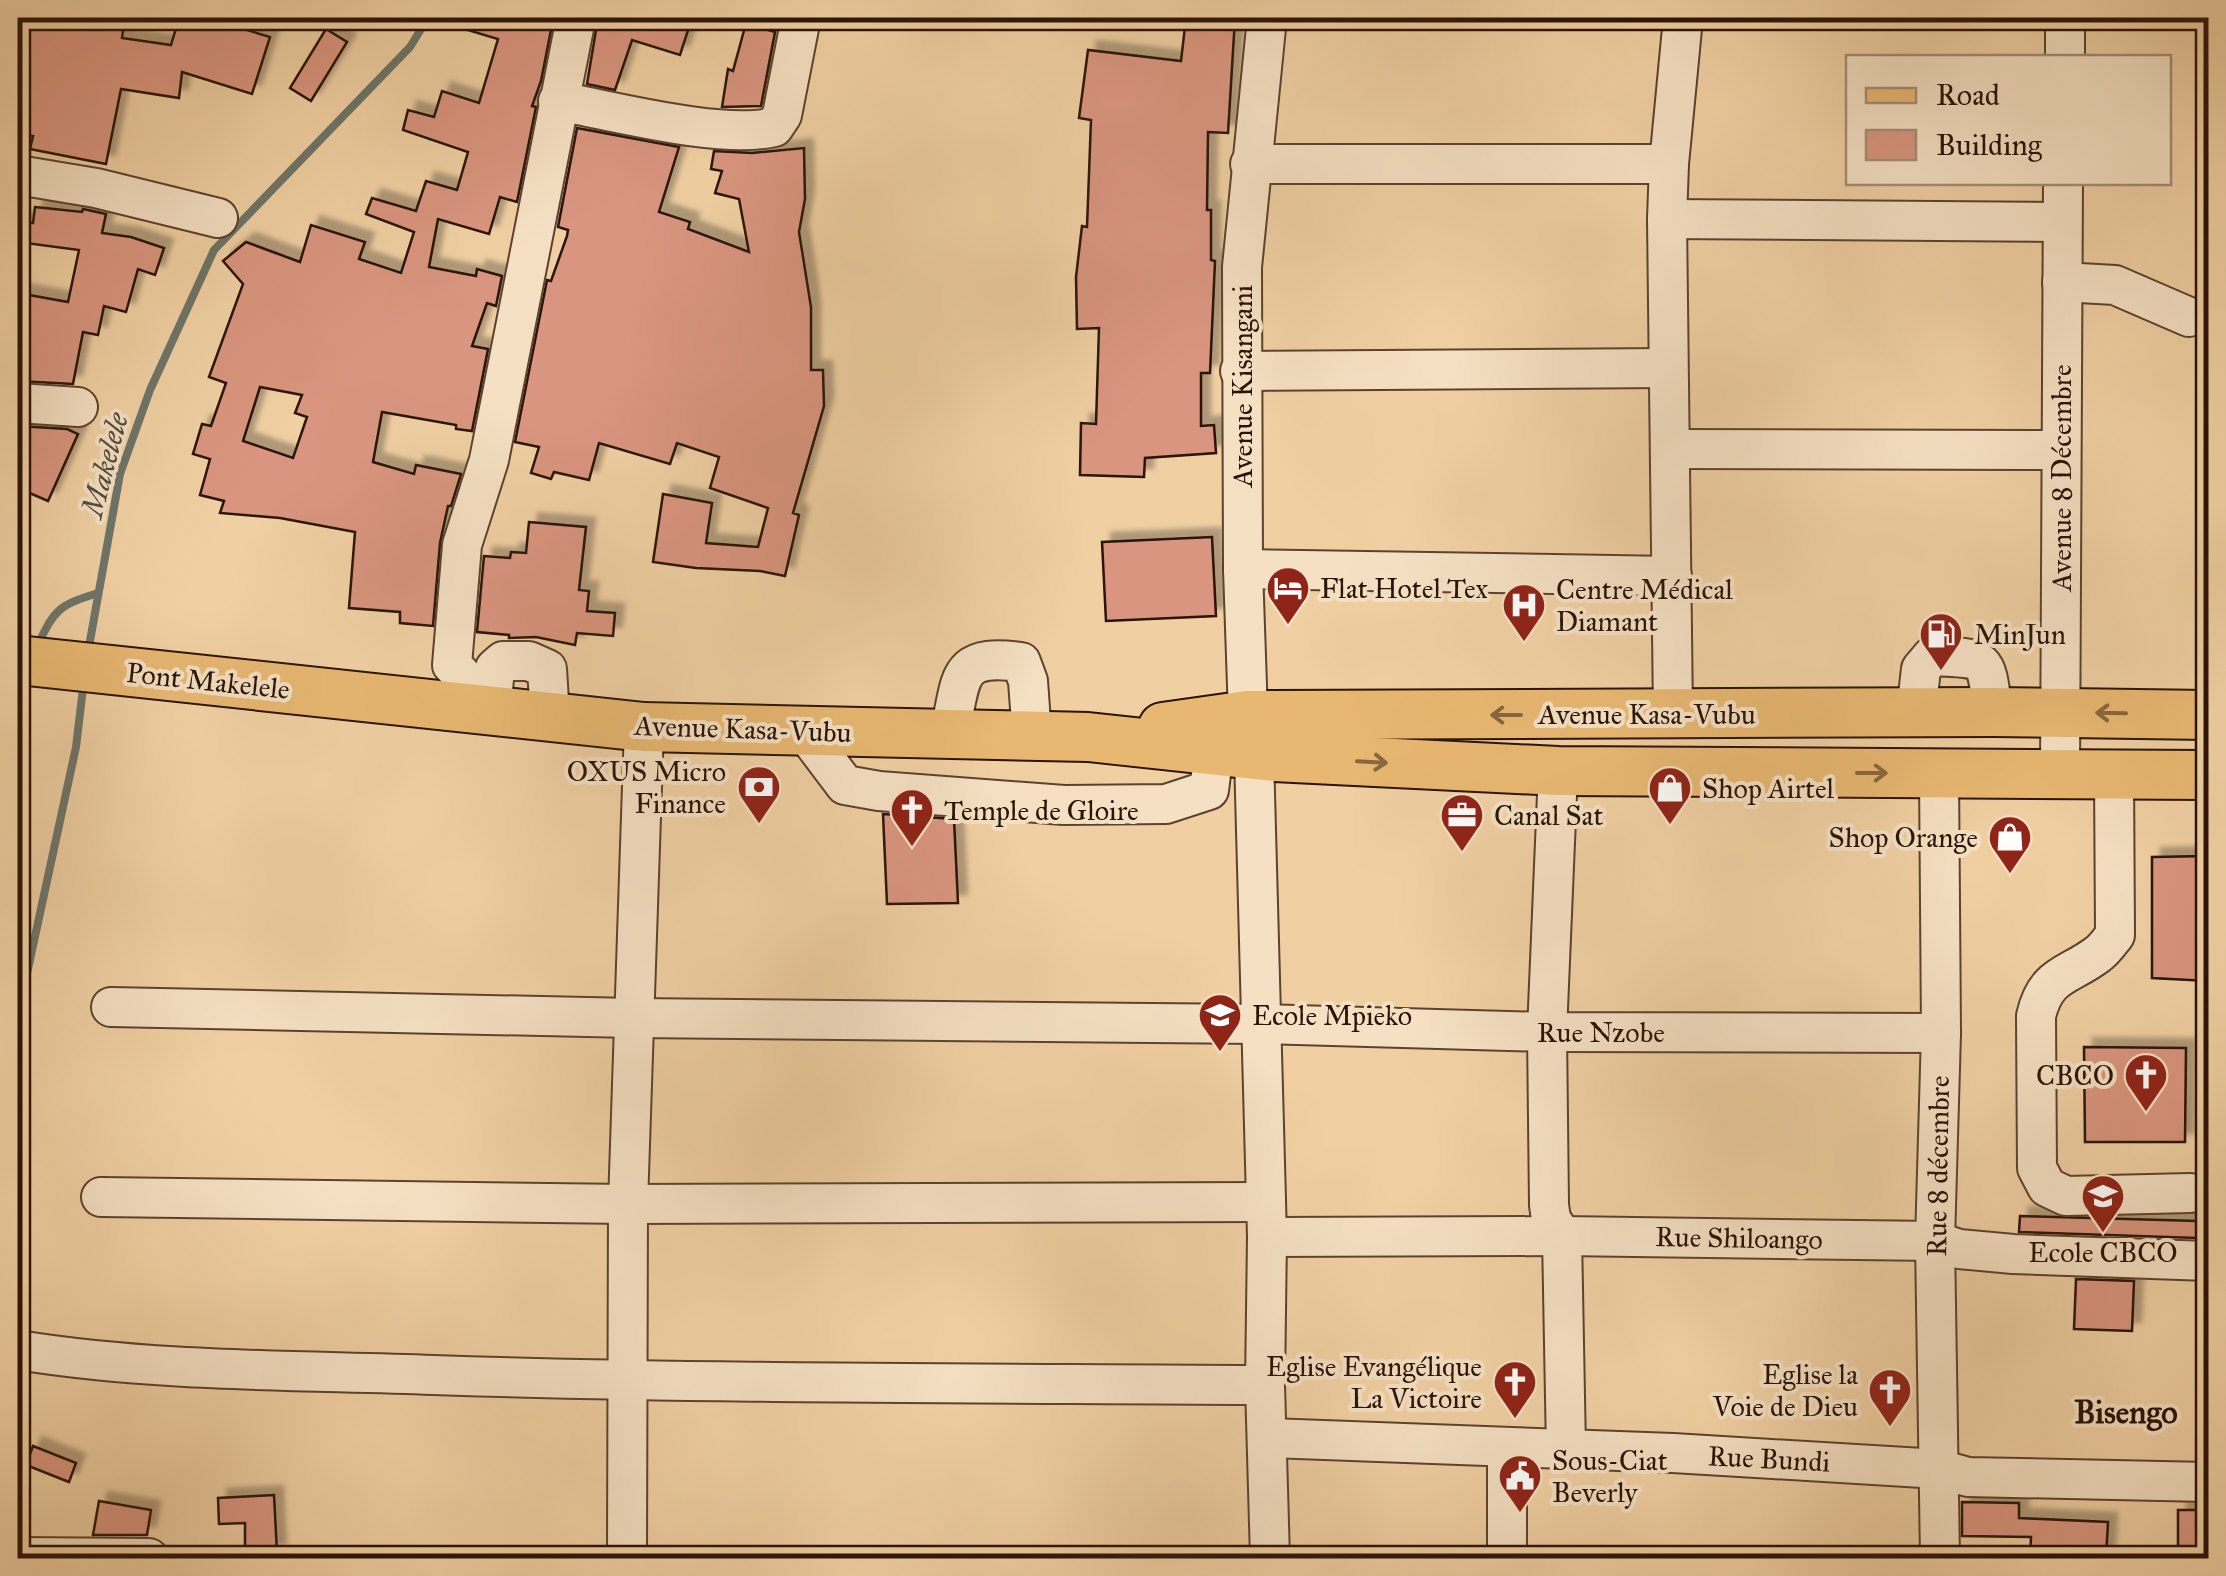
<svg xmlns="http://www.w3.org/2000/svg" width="2226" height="1576" font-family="'IM FELL Great Primer',serif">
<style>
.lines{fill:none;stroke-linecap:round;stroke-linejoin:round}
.stream{stroke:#6e756a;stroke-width:8}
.building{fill:#d9957f;stroke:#2a1308;stroke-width:2.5;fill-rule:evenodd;filter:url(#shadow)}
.minor-casing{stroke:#5c422f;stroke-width:42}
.major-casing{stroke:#2a1308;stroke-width:52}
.minor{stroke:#f5e0c3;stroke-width:38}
.major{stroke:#e8b872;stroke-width:48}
.oneway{stroke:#89663d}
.labels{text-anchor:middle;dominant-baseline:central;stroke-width:8;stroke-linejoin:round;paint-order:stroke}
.street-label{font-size:28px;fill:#2a1308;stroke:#f5e0c3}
.poi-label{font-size:28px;fill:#2a1308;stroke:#f5e0c3;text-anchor:start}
.water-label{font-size:30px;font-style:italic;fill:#524c41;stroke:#f5e0c3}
.quarter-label{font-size:32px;font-weight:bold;fill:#2a1308;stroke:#f5e0c3}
</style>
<defs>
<filter id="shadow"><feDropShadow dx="9" dy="-9" stdDeviation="2.5" flood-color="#0004"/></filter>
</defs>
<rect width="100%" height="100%" fill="#f0d0a3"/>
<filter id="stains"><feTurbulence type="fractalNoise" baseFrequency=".002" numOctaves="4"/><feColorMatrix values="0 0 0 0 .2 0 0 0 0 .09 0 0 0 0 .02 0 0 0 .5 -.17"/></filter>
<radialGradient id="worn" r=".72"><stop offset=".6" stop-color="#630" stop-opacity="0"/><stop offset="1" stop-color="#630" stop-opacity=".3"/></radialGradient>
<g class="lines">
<!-- stream -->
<g class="stream">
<path d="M38,645C55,608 60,605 98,593"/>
<path d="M88,652L120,474L150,390L214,250L410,47L428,18"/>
<path d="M18,1015L76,747L84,680"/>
</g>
</g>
<!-- building -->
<g class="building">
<path d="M18,18H69L96,22L97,18H125L122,38L171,45L179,18H221L220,22L270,37L252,94L182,72L179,98L121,89L106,164L30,149L33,136L18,134Z"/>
<path d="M445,18H526L552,25L541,81L532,106L536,107L517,202L500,197L489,234L438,219L429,267L476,276L477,269L502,276L496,306L487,303L472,346L488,349L472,431L456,429V425L382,412L373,462L414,474L416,465L461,474L451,506H448L440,543L433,626L400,623V612L349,608L355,532L280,518L220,513L224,501L200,495L210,459L193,454L202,424L211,426L226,383L209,377L243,284L223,261L246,242L300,262L311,225L365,242L359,259L401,273L414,232L366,214L372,198L416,211L426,181L457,190L468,152L403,130L408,110L434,117L442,91L479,103L498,39L444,23ZM260,387L302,395L295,413L307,417L293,458L243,441Z"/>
<path d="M598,18H692L680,55L632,40L615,90L587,84Z"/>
<path d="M1186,18H1235L1228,133L1208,132L1207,210H1211V260L1215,261L1210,373H1201V426L1214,425L1216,453L1145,458L1144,477L1080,475L1081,423L1096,424L1099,328L1077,329L1076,277L1082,226L1087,227L1091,120L1079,118L1088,50L1181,61Z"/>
<path d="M746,23L775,32L761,106L722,107L728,69L733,71Z"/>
<path d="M326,29L347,42L311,101L290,88Z"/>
<path d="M577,128L679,147L659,212L690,222L688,229L749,252L739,199L715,193L722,171L711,169L714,151L752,153L804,148L805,199L799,232L811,307V370H823L824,406L793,513L799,515L785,576L760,571L696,568L653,562L663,494L712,503L706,543L758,547L768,508L710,488L719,457L677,443L670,464L599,443L589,480L554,472L551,479L531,473L539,447L515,442L547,280L551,281L567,236L568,230L558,227Z"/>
<path d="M35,207L82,212L83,209L106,214L102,233L131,237L164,248L155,275L138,269L126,312L104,306L98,335L83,332L73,384L18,381V293L68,302L79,250L18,242V222L33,223Z"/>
<path d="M18,426L67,429L78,434L48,501L18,488Z"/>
<path d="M529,522L586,527L579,590L589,591L587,611L615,613L613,636L577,633L575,645L536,637L509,638V635L477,632L484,556L510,558L511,552L526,553Z"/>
<path d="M1212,537L1216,616L1106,621L1102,542Z"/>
<path d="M883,814L954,819L958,903L887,904Z"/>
<path d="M2208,856V981L2152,978V857Z"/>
<path d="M2084,1047L2186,1048L2185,1142H2085Z"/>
<path d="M2020,1216L2197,1221V1238L2019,1232Z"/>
<path d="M2076,1279L2134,1281L2132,1331L2074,1329Z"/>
<path d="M33,1446L76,1463L69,1482L26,1465Z"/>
<path d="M274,1495L277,1553H245V1523L219,1524L218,1498Z"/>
<path d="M99,1501L151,1510L147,1535H93Z"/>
<path d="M1962,1502L2019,1503V1518L2108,1522L2106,1558H2030L2031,1537L1962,1536Z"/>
<path d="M2178,1510H2208V1540H2204V1558H2178Z"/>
</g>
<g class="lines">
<!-- minor casing -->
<g class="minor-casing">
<g id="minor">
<path d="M1267,18L1242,267L1243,569L1248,715L1254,756L1267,1237L1265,1385L1270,1558"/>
<path d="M2065,58V18"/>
<path d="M558,101C613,111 723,140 774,127L782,115L801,18"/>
<path d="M1250,164H1669"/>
<path d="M18,175L96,188L218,218"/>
<path d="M1667,219L2062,222"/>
<path d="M2062,282L2115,285L2189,317"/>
<path d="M1240,371L1667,368"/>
<path d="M18,403L78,407"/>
<path d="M1670,449L2061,450"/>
<path d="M1243,569L1672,576"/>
<path d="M475,709L469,683L452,665L462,545L489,460L576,18"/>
<path d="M491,711L495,668L503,661H529L547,669L550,717"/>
<path d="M1916,713L1921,669L1932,656C1989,659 1985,655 1993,712"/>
<path d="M1673,714L1667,219L1669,164L1683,18"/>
<path d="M805,732L845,785L879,791L1064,805L1166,804L1209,790L1214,751"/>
<path d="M949,734C963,679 953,653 1021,662L1028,681L1032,736"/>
<path d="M1558,771L1547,1032L1549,1205L1551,1219L1562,1236L1566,1450"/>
<path d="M1939,773L1941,1033L1935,1241L1940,1558"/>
<path d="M2060,774L2063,182"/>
<path d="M2114,774L2115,935C2110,941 2105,949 2098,954C2068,977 2046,973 2036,1016L2037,1168L2047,1187L2066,1196L2190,1193"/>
<path d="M111,1007L633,1018L1260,1024L1547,1032L1941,1033"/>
<path d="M101,1197L628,1204L1266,1202"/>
<path d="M1267,1237L1562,1236L1935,1241L1959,1249L2013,1254L2208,1261"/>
<path d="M18,1350C154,1372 295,1370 433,1375C710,1384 988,1383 1265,1385"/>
<path d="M1268,1438L1673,1453L1939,1469L1968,1477L2208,1482"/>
<path d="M18,1557L149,1558"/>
<path d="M627,1558L628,1204L644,727"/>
<path d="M1507,1558V1448"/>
</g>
</g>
<!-- major casing -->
<g class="major-casing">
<g id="major">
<path d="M18,660L644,727L1088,737L1274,757L1558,771L2208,775"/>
<path d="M1163,727L1248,715L1993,712L2208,715"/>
</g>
</g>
<!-- minor -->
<use href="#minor" class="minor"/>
<!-- major -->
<use href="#major" class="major"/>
</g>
<!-- one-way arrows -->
<defs><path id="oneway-shaft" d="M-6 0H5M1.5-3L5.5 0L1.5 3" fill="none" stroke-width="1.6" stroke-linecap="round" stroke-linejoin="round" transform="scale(2.5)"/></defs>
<g class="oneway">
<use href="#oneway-shaft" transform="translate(2111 713) rotate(-179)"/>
<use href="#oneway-shaft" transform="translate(1506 715) rotate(180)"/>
<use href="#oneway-shaft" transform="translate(1372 762) rotate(3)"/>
<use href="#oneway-shaft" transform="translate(1872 773)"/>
</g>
<!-- icons -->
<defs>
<g id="hotel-pin" transform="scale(2.25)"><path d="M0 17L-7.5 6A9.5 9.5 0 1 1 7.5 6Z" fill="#8f2418" stroke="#f5e0c3"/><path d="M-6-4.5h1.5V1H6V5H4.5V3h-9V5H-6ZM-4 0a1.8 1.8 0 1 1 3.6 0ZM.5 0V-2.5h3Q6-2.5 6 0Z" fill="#fff"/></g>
<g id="hospital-pin" transform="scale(2.25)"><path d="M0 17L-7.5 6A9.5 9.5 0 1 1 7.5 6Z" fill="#8f2418" stroke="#f5e0c3"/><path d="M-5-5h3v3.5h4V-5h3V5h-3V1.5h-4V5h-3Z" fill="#fff"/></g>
<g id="fuel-pin" transform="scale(2.25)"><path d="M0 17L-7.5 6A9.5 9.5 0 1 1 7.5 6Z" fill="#8f2418" stroke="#f5e0c3"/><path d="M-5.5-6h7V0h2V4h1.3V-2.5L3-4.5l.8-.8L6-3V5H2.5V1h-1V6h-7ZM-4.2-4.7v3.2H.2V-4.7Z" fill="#fff"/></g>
<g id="bank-pin" transform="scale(2.25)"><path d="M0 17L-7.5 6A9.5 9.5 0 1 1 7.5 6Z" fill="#8f2418" stroke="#f5e0c3"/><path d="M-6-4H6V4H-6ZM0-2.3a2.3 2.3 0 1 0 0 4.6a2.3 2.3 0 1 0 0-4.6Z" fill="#fff"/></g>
<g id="shop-pin" transform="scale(2.25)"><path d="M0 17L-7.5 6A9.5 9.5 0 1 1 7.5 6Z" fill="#8f2418" stroke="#f5e0c3"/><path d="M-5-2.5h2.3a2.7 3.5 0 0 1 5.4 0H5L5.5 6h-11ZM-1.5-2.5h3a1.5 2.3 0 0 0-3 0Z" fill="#fff"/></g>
<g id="church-pin" transform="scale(2.25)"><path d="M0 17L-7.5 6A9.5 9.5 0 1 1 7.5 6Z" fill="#8f2418" stroke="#f5e0c3"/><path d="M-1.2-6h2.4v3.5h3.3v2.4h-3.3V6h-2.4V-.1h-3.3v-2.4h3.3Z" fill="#fff"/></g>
<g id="office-pin" transform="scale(2.25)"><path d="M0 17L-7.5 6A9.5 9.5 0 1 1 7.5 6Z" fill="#8f2418" stroke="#f5e0c3"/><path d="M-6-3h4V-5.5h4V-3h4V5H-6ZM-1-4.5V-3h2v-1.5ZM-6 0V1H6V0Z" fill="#fff"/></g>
<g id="school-pin" transform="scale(2.25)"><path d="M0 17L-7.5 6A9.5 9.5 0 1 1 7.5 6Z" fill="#8f2418" stroke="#f5e0c3"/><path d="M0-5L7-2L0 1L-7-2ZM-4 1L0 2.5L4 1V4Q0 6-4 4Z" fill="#fff"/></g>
<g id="civic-pin" transform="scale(2.25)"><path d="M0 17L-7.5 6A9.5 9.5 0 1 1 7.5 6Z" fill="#8f2418" stroke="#f5e0c3"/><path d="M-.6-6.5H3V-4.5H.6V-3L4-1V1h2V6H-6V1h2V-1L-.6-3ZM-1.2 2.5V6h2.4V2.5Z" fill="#fff"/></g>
</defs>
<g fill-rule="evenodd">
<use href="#hotel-pin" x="1288" y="588"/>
<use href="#hospital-pin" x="1524" y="605"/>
<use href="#fuel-pin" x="1941" y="634"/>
<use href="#bank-pin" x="759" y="787"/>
<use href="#shop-pin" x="1670" y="788"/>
<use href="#church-pin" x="912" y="810"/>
<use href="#office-pin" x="1462" y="815"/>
<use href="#shop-pin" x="2010" y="837"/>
<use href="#school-pin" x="1220" y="1015"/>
<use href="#church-pin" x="2146" y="1075"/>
<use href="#school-pin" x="2103" y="1196"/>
<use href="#church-pin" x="1515" y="1382"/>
<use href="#church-pin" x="1890" y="1390"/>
<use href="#civic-pin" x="1520" y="1476"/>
</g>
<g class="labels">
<!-- street labels -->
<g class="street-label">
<text transform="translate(1242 386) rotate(-90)">Avenue Kisangani</text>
<text transform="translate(2061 478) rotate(-90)">Avenue 8 Décembre</text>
<text transform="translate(208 681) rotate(6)">Pont Makelele</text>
<text x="1647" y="714">Avenue Kasa-Vubu</text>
<text transform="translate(743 729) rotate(2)">Avenue Kasa-Vubu</text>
<text x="1601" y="1032">Rue Nzobe</text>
<text transform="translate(1938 1166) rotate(-89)">Rue 8 décembre</text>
<text transform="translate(1739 1238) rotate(1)">Rue Shiloango</text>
<text transform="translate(1769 1459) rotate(3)">Rue Bundi</text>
</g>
<!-- poi labels -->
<g class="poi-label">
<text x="1320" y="588">Flat Hotel Tex</text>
<text x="1556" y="589">Centre Médical<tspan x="1556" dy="32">Diamant</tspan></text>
<text x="1974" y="634">MinJun</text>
<text x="726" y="771" text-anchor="end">OXUS Micro<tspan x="726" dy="32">Finance</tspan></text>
<text x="1702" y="788">Shop Airtel</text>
<text x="944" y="810">Temple de Gloire</text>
<text x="1494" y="815">Canal Sat</text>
<text x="1978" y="837" text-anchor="end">Shop Orange</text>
<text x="1252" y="1015">Ecole Mpieko</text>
<text x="2114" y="1075" text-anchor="end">CBCO</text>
<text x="2103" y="1252" text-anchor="middle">Ecole CBCO</text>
<text x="1482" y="1366" text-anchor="end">Eglise Evangélique<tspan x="1482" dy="32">La Victoire</tspan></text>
<text x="1858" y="1374" text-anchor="end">Eglise la<tspan x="1858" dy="32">Voie de Dieu</tspan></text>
<text x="1552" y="1460">Sous-Ciat<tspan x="1552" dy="32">Beverly</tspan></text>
</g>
<!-- water labels -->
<g class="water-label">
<text transform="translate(105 465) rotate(-75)">Makelele</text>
</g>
<!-- quarter labels -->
<g class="quarter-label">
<text x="2126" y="1412">Bisengo</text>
</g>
</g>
<!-- margin -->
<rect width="2226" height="1576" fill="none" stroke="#f0d0a3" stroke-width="60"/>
<rect x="20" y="20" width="2186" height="1536" fill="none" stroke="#2a1308" stroke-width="5"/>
<rect x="30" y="30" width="2166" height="1516" fill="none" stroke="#2a1308" stroke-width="2.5"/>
<!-- legend -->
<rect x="1846" y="55" width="325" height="130" fill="#f5e0c3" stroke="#a48e78" stroke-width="2.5"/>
<rect x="1866" y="88" width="50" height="15" fill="#e8b872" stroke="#a48e78" stroke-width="2.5"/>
<text x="1936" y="105" font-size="30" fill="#2a1308">Road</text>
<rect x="1866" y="130" width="50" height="30" fill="#d9957f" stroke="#a48e78" stroke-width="2.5"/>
<text x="1936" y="155" font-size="30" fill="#2a1308">Building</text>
<rect width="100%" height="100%" filter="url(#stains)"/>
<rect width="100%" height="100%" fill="url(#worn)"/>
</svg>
